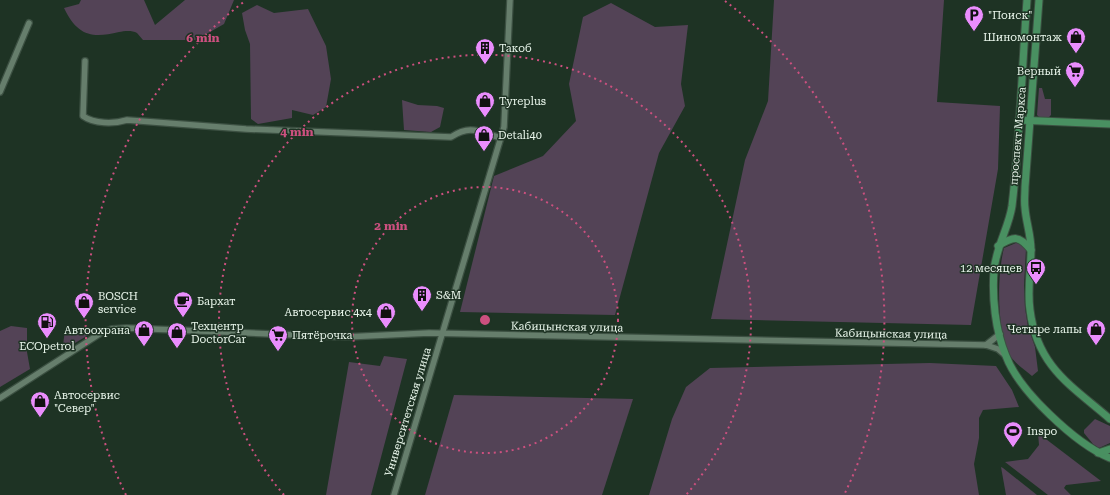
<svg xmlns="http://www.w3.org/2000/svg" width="1110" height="495" font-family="'Roboto Serif',serif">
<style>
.green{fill:#534356}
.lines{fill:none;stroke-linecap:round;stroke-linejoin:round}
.minor-casing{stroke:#3c5042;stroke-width:8}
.major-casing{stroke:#3c5042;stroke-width:9}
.minor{stroke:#667e6c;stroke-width:5.5}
.major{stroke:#499061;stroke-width:7}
.ring{fill:none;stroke:#cc507f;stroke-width:2;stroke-dasharray:2 4}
.labels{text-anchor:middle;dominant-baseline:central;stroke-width:3;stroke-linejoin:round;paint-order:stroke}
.poi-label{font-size:11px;fill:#e9f6eb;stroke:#1e3324;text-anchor:start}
.street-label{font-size:11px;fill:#e9f6eb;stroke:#1e3324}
.centre{fill:#cc507f;stroke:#1e3324;stroke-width:2}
.ring-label{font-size:12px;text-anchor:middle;font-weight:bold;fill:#cc507f;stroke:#1e3324;stroke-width:3;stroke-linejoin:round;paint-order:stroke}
</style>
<rect width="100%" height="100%" fill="#1e3324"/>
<!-- green -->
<g class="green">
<path d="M81,0H144L155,25L185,0H234L224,24L196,40H143C141,38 139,35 137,33C132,30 124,31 119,32C91,39 77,35 64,8L79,4Z"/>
<path d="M774,0H944L937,102L1000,106L998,169L971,325L711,319L745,160L768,101Z"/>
<path d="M611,3L655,27L688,25L681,84L685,106L659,153L615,315L460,312L494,176L543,156L576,121L569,84L583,17Z"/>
<path d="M257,5L274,13L308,9L326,46L331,79L326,107L313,115L292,110V118L258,124L251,119L250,44L245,30L242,13Z"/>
<path d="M1039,88H1042L1045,99H1051V115L1048,118L1039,117L1037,115Z"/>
<path d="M402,100L418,105L437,106L444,108L440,127L431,132L404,130Z"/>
<path d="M1016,243L1023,245L1026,249L1024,286L1025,308L1028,327L1035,347L1038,371L1032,376C1025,370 1016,364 1011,357C996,332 997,275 1004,248Z"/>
<path d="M11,326L27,328V352L30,369L0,387V331Z"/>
<path d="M65,329L90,331V334L65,349L63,346Z"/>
<path d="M384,356L407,359L371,495H326L349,362L380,366Z"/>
<path d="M930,363L996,366L1012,390L1019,407L983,410L979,418V438L974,464L979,495H649L672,419L686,387L710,368Z"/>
<path d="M454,395L633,399L602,495H425Z"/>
<path d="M1095,419L1110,426V443L1099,448L1093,444L1084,433V430Z"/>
<path d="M1038,433L1101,481L1066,485L1064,488L1071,495H1048L1005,462L1028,459L1039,445Z"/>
<path d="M1001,467L1003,468L1037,495H1006Z"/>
</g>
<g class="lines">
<!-- minor casing -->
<g class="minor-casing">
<g id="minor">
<path d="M85,61L83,116C94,124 114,124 127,120L246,129L451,137C471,124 479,132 501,138"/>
<path d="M0,92L29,23"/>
<path d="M986,345L1000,334"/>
<path d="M0,398L101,333L112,329L127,328L345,337L429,333L986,345L998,349L1005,355"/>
<path d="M394,495L504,127L510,0"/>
</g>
</g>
<!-- major casing -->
<g class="major-casing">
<g id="major">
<path d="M1027,0C1022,68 1020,138 1012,206C1009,227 996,247 994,270C992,297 995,330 1006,356C1019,391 1076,444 1110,458"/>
<path d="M1039,0L1025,187C1025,194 1024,201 1025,208C1026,222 1031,235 1031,250C1031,270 1027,290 1030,310C1037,367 1072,386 1110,419"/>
<path d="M1018,120L1110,124"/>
<path d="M998,246C1014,236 1019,235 1031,250"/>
<path d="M1098,453L1110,449"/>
</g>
</g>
<!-- minor -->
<use href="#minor" class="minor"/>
<!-- major -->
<use href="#major" class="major"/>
</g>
<!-- distance rings -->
<g class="ring">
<circle cx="485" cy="320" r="133"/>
<path d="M284 495A266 266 0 1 1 686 495"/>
<path d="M126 495A399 399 0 0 1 245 1M725 1A399 399 0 0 1 844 495"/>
</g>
<!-- icons -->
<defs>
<g id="parking-pin" transform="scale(1)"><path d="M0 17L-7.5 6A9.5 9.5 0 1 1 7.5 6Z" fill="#ea8dfd" stroke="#1e3324"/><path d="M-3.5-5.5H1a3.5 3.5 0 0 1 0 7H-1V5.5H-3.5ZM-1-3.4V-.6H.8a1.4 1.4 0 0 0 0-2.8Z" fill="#111"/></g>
<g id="shop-pin" transform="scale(1)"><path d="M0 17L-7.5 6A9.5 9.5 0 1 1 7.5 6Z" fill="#ea8dfd" stroke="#1e3324"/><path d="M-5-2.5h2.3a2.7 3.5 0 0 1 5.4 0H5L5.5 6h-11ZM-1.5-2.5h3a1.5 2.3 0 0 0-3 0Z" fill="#111"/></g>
<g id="building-pin" transform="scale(1)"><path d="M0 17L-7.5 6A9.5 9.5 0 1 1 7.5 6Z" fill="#ea8dfd" stroke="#1e3324"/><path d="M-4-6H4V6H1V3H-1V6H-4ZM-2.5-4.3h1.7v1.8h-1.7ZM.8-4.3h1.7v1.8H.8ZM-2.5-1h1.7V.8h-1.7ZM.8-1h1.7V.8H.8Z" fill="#111"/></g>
<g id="supermarket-pin" transform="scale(1)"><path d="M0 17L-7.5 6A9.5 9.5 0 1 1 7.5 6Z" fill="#ea8dfd" stroke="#1e3324"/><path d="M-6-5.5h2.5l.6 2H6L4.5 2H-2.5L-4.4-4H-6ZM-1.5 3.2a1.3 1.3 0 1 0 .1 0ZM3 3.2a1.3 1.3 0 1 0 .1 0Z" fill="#111"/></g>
<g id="bus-pin" transform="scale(1)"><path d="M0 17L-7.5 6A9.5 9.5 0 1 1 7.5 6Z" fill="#ea8dfd" stroke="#1e3324"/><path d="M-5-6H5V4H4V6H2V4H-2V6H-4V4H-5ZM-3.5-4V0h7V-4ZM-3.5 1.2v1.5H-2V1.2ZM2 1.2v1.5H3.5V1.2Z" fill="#111"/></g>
<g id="cafe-pin" transform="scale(1)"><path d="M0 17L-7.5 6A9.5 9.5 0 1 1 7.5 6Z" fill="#ea8dfd" stroke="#1e3324"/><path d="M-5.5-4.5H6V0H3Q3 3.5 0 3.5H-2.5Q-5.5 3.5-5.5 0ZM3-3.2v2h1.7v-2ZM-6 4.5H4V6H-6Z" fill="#111"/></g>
<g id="fuel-pin" transform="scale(1)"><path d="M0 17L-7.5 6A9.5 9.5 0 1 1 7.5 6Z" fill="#ea8dfd" stroke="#1e3324"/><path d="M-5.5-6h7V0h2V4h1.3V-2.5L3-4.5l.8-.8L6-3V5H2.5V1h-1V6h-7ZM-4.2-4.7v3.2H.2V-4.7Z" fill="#111"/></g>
<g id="stadium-pin" transform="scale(1)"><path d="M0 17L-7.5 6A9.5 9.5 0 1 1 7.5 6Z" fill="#ea8dfd" stroke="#1e3324"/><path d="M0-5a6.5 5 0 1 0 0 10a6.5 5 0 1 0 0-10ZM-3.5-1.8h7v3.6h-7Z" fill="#111"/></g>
</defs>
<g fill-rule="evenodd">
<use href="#parking-pin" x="974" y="15"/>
<use href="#shop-pin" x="1076" y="37"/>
<use href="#building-pin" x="485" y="48"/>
<use href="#supermarket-pin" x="1075" y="71"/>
<use href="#shop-pin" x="485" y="101"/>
<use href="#shop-pin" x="484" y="135"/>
<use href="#bus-pin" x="1036" y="268"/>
<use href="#building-pin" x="422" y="295"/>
<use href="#cafe-pin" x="183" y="301"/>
<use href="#shop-pin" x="84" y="302"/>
<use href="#shop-pin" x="386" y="312"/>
<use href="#fuel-pin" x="47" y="322"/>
<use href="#shop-pin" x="1096" y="329"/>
<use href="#shop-pin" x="144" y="330"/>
<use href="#shop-pin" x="177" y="332"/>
<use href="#supermarket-pin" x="278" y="335"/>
<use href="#shop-pin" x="40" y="401"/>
<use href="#stadium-pin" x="1013" y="431"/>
</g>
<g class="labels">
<!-- poi labels -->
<g class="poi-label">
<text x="988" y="15">"Поиск"</text>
<text x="1062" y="37" text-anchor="end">Шиномонтаж</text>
<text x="499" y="48">Такоб</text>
<text x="1061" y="71" text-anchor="end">Верный</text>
<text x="499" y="101">Tyreplus</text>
<text x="498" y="135">Detali40</text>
<text x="1022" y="268" text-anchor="end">12 месяцев</text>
<text x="436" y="295">S&amp;M</text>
<text x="98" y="296">BOSCH<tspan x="98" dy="13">service</tspan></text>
<text x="197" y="301">Бархат</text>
<text x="372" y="312" text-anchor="end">Автосервис 4х4</text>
<text x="191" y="326">Техцентр<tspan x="191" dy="13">DoctorCar</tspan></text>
<text x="1082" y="329" text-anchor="end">Четыре лапы</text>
<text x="130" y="330" text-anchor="end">Автоохрана</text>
<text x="292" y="335">Пятёрочка</text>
<text x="47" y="346" text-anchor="middle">ECOpetrol</text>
<text x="54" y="395">Автосервис<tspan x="54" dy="13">"Север"</tspan></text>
<text x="1027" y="431">Inspo</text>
</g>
<!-- street labels -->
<g class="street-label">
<text transform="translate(1018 136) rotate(-85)">проспект Маркса</text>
<text transform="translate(567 327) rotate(1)">Кабицынская улица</text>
<text transform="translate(891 334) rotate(1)">Кабицынская улица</text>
<text transform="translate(408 412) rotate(-73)">Университетская улица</text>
</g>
</g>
<circle cx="485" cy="320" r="6" class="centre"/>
<g class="ring-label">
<text x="203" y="42">6 min</text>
<text x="297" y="136">4 min</text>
<text x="391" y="230">2 min</text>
</g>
</svg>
